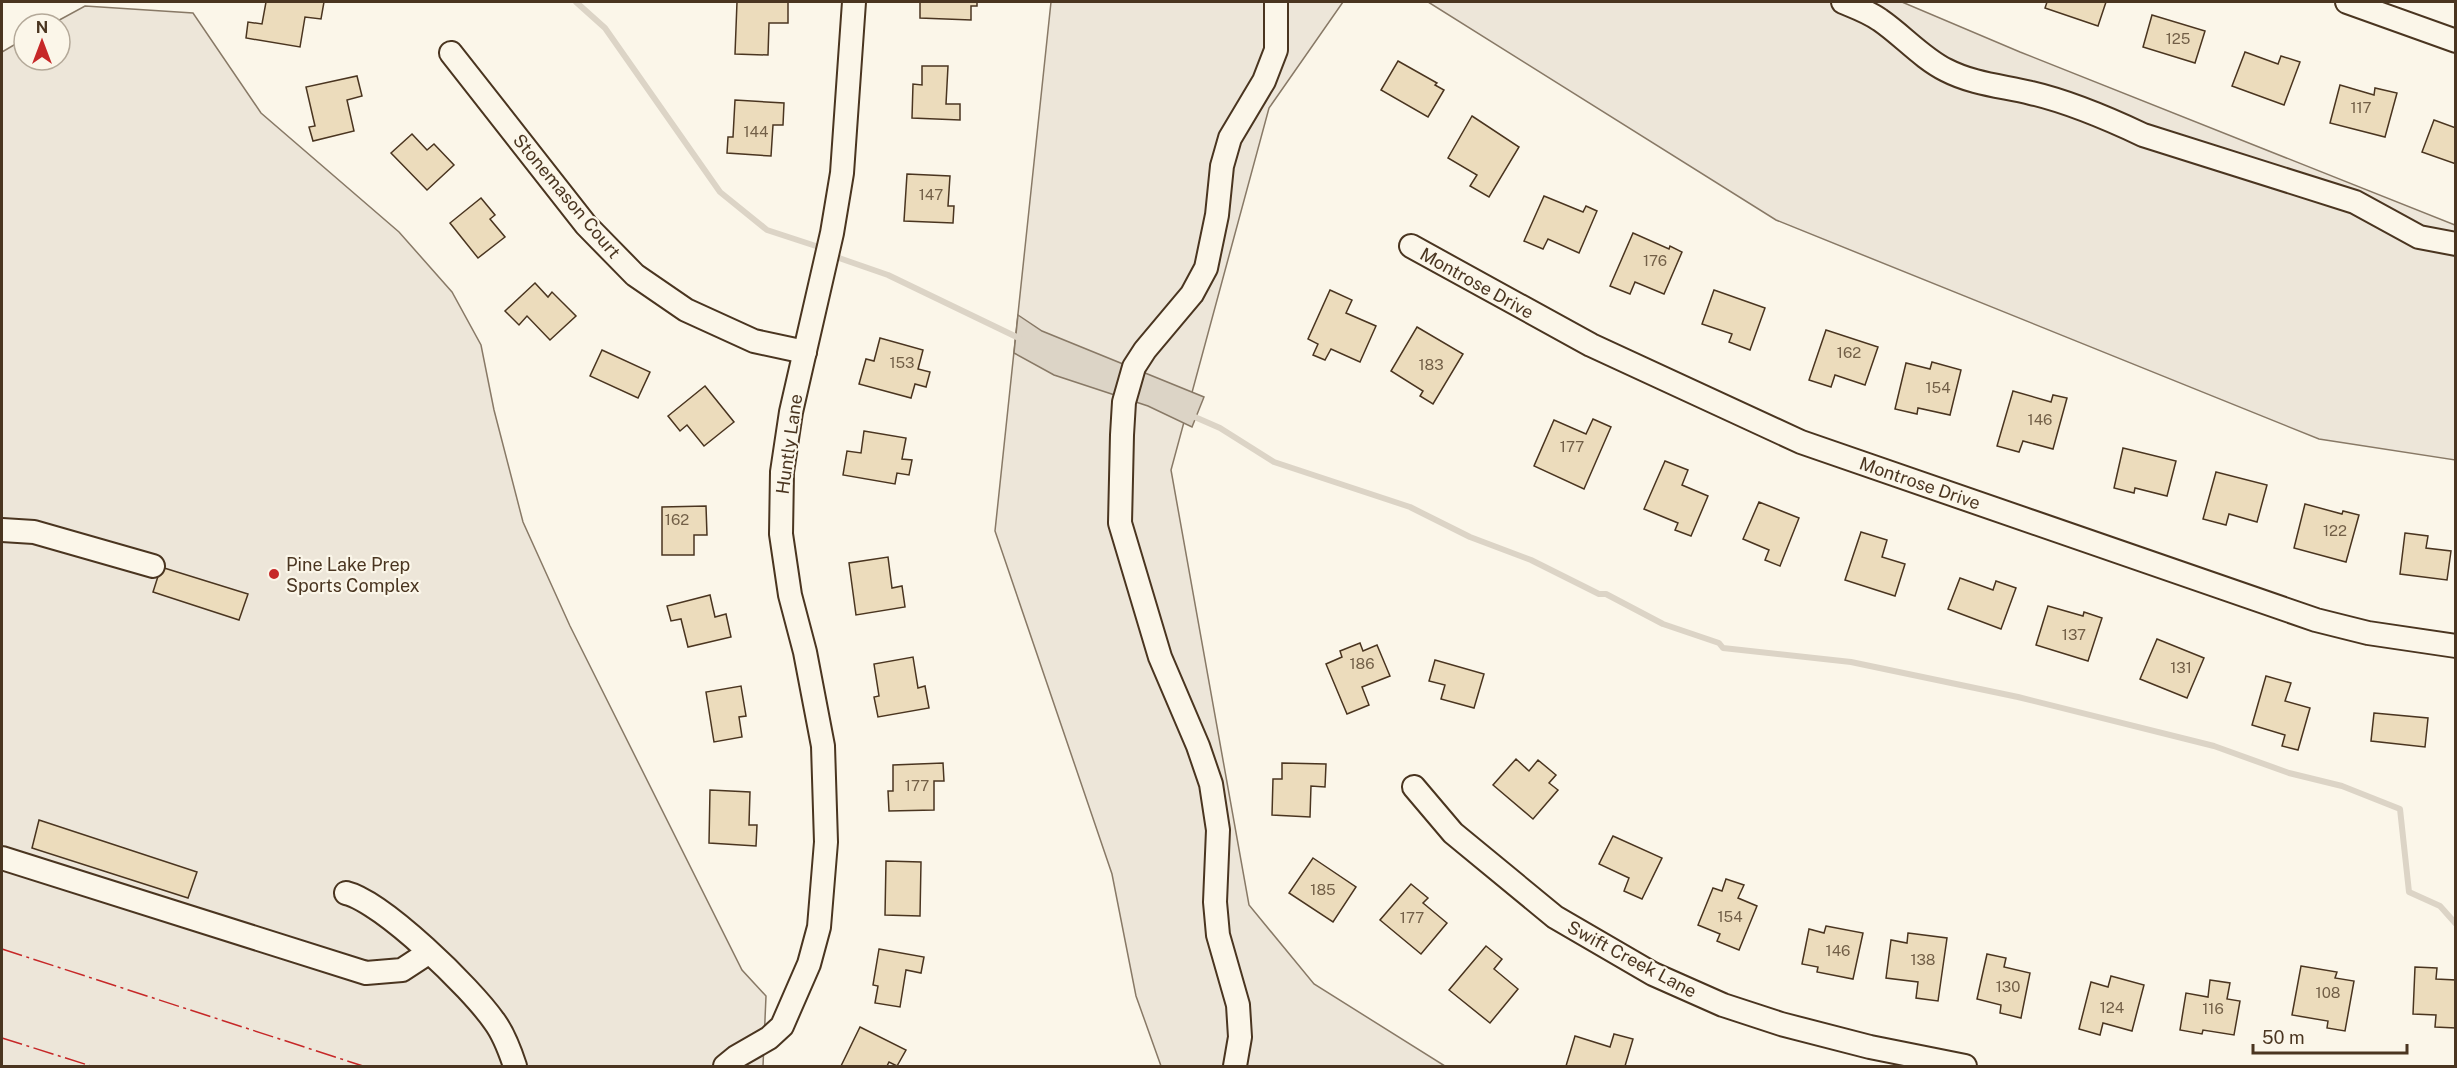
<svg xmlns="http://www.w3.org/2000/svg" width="2457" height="1068" font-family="'Public Sans',sans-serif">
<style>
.green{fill:#ede6d9;stroke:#887966;stroke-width:1.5}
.water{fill:#dcd4c6;stroke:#887966;stroke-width:1.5}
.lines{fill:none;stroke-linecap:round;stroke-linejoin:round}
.stream{stroke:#dcd4c6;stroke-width:6}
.building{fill:#ecdcbc;stroke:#4a3520;stroke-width:1.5}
.minor-casing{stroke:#4a3520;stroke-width:26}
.minor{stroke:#fbf6e9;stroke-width:22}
.power{stroke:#c62828;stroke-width:1.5;stroke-dasharray:21 4.5 3 4.5;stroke-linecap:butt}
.poi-dot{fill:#c62828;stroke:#fbf6e9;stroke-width:2}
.labels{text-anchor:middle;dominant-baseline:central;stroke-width:4.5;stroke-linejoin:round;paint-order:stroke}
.number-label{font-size:15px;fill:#725f47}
.street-label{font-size:18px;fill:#4a3520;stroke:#fbf6e9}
.poi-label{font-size:18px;fill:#4a3520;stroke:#fbf6e9;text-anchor:start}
</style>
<rect width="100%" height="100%" fill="#fbf6e9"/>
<!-- green -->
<g class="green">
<path d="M1051,2H1343L1269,108L1171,470L1249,905L1314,984L1445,1066H1161L1136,996L1112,874L995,531Z"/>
<path d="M1428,2H1902L2020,52L2455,225V460L2319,439L1776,220Z"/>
<path d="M85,6L193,13L261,113L399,232L452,292L481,345L494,410L523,522L570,626L742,970L766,996L763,1066H2V52L24,39V60H60V24H52Z"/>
</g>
<!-- water -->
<path class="water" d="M1018,315L1042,331L1204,397L1192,427L1148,406L1054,375L1014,353Z"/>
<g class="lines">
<!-- stream -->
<g class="stream">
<path d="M576,2L605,28L720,192L767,230L825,249"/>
<path d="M835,252L839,258L888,275L1023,340"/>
<path d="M1188,414L1220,428L1274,462L1410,507L1470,537L1531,560L1599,594H1606L1663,624L1719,643L1723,648L1851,662L2018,697L2214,746L2289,773L2342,786L2400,809L2409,892L2440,906L2456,924"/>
</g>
</g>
<!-- building -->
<g class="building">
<path d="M266,2H324L321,19L305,17L300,47L246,38L248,22L262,24Z"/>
<path d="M737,2H788V23H769L768,55L735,54Z"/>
<path d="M920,2H977V6H971V20L920,18Z"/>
<path d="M2047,2H2106L2098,26L2045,8Z"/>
<path d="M2152,15L2205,31L2195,63L2143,47Z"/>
<path d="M2245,52L2278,64L2281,56L2300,62L2284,105L2232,86Z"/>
<path d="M1398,61L1437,83L1435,85L1444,90L1428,117L1381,90Z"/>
<path d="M922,66H948L946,104H960V120L912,118L913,84L922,85Z"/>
<path d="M357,76L362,96L347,100L354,131L313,141L309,127L315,126L306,87Z"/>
<path d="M2340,85L2374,95L2375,88L2397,93L2385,137L2330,123Z"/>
<path d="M735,100L784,103L783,125H773L771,156L727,153L728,137H733Z"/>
<path d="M1472,116L1519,147L1489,197L1470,186L1477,175L1448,158Z"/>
<path d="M2434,120L2456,128V164L2422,152Z"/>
<path d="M412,134L427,150L434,144L454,165L427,190L391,153Z"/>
<path d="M907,174L950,176L948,206H954L953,223L904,221Z"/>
<path d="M1544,196L1583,212L1586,206L1597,211L1579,253L1548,239L1543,249L1524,241Z"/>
<path d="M481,198L495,215L490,219L505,237L478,258L450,223Z"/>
<path d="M1633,233L1669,249L1670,246L1682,252L1664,294L1635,282L1630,294L1610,286Z"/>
<path d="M535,283L548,297L552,292L576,316L550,340L527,316L519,325L505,311Z"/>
<path d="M1330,290L1352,300L1346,313L1376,326L1360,362L1331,349L1325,360L1313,355L1318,344L1308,339Z"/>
<path d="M1714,290L1765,308L1750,350L1729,342L1732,334L1702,324Z"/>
<path d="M1417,327L1463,354L1433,404L1420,396L1423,391L1391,371Z"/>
<path d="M1826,330L1878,347L1865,385L1835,375L1831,387L1809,380Z"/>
<path d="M880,338L923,350L918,369L930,372L926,387L915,384L911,398L859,384L866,359L874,361Z"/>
<path d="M602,350L650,372L638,398L590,376Z"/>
<path d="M1932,362L1961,370L1950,415L1918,408L1917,414L1895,409L1906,363L1930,369Z"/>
<path d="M705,386L734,422L704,446L687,425L680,431L668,416Z"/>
<path d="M2013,391L2051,402L2053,395L2067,398L2053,449L2023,441L2019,452L1997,446Z"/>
<path d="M1593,419L1611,427L1584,489L1534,466L1554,420L1586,434Z"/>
<path d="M864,431L906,438L902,459L912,460L909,475L897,473L895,484L843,475L847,451L861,453Z"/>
<path d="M2123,448L2176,461L2167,496L2135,488L2134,493L2114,488Z"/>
<path d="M1665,461L1688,470L1682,485L1708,496L1691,536L1675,530L1678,523L1644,509Z"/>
<path d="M2216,472L2267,485L2257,522L2229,514L2226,525L2203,519Z"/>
<path d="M1759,502L1799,518L1780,566L1765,560L1769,550L1743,539Z"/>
<path d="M2305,504L2342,514L2343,511L2359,515L2346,562L2294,548Z"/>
<path d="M706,506L707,535H694V555H662V507Z"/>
<path d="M1861,532L1887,540L1882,557L1905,564L1895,596L1845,580Z"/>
<path d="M2405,533L2428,536L2426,548L2451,551L2447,580L2400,574Z"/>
<path d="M888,557L892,588L902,586L905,607L856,615L849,563Z"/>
<path d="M161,567L248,594L239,620L153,592Z"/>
<path d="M1960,578L1993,590L1996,581L2016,588L2001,629L1948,609Z"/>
<path d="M710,595L715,617L726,614L731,637L688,647L681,619L671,621L667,606Z"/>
<path d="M2048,606L2083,616L2084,612L2102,618L2088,661L2036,645Z"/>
<path d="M2157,639L2204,658L2187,698L2140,679Z"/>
<path d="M1360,643L1363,651L1377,645L1390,676L1362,687L1369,705L1347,714L1326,664L1342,657L1340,651Z"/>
<path d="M913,657L918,688L925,686L929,708L878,717L874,697L879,696L874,664Z"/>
<path d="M1435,660L1484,674L1474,708L1441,699L1445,685L1429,681Z"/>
<path d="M2266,676L2291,683L2285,701L2310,708L2298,750L2282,746L2285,735L2252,725Z"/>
<path d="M741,686L746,716L739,717L742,737L714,742L706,692Z"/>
<path d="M2374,713L2428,718L2425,747L2371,741Z"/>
<path d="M1516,759L1529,771L1538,760L1556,775L1549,783L1558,790L1533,819L1493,785Z"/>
<path d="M943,763L944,781H934V810L889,811L888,791H893V765Z"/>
<path d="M1282,763L1326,764L1325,787L1311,786L1310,817L1272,815L1273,779H1282Z"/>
<path d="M710,790L750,792L749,825H757L756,846L709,843Z"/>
<path d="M39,820L197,872L188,898L32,848Z"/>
<path d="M1613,836L1662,858L1642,899L1624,891L1629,878L1599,864Z"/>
<path d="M1313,858L1356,887L1333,922L1289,893Z"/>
<path d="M886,861L921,862L920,916L885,915Z"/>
<path d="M1726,879L1744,885L1738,898L1757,906L1739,950L1717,941L1720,934L1698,925L1713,888L1722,891Z"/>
<path d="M1411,884L1428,898L1423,903L1447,923L1421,954L1380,920Z"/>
<path d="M1826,926L1863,933L1853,979L1817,972L1818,967L1802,964L1809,929L1824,933Z"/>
<path d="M1908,933L1947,938L1938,1001L1916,998L1918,982L1886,978L1891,940L1907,943Z"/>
<path d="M1486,946L1502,959L1494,969L1518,989L1490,1023L1449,990Z"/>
<path d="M879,949L924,957L921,973L906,970L900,1007L875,1003L878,986L873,985Z"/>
<path d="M1987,954L2006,958L2004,967L2030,973L2021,1018L2000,1013L2001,1005L1977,999Z"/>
<path d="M2301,966L2337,972L2335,978L2354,981L2345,1031L2327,1028L2328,1021L2292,1015Z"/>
<path d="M2415,967L2437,968L2436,979L2456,980V1028L2435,1027L2436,1015L2413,1014Z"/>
<path d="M2111,976L2144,985L2132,1031L2103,1023L2100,1035L2079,1029L2091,982L2108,987Z"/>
<path d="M2210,980L2230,983L2227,999L2240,1001L2234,1035L2203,1030L2202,1034L2180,1030L2186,993L2208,997Z"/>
<path d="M860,1027L906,1050L897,1066L889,1062L887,1066H841Z"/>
<path d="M1614,1034L1633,1039L1625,1066H1566L1575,1036L1610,1047Z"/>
</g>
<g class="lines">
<!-- minor casing -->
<g class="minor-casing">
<g id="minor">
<path d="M1843,2C1855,7 1869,12 1880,20C1902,35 1922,58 1946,70C1973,84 2002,86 2031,93C2070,102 2107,118 2143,135L2355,202L2419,237L2456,244"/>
<path d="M2347,2L2456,41"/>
<path d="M451,53L586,225L635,275L686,310L754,341L805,352"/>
<path d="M1411,246L1591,345L1801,442L2316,620L2368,633L2456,646"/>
<path d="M2,530L34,532L153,566"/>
<path d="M1414,787L1453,833L1555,917L1653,974L1723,1005L1781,1024L1870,1047L1965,1066"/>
<path d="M2,858L366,973L402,970L428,953"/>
<path d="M346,893C383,902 471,988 494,1021C504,1034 510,1051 515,1066"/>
<path d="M725,1066L736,1057L769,1038L782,1026L809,964L819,927L826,842L823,746L805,652L790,595L781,534L782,472L791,412L832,233L842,173L854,2"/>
<path d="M1235,1066L1240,1037L1238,1005L1218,935L1215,902L1218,830L1211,784L1198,746L1160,657L1120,523L1122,435L1124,402L1134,367L1145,350L1192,294L1206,268L1217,215L1222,166L1230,138L1264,81L1276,50V2"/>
</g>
</g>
<!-- minor -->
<use href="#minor" class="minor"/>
<!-- power -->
<g class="power">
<path d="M2,949L363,1066"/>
<path d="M2,1038L91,1066"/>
</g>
</g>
<!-- markers -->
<circle class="poi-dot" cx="274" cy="574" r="6"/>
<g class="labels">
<!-- number labels -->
<g class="number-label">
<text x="2178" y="38">125</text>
<text x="2361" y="107">117</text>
<text x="756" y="131">144</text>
<text x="931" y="194">147</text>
<text x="1655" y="260">176</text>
<text x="1849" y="352">162</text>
<text x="902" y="362">153</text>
<text x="1431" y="364">183</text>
<text x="1938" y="387">154</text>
<text x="2040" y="419">146</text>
<text x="1572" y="446">177</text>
<text x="677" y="519">162</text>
<text x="2335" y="530">122</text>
<text x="2074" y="634">137</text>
<text x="1362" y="663">186</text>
<text x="2181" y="667">131</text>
<text x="917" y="785">177</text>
<text x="1323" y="889">185</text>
<text x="1730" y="916">154</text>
<text x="1412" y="917">177</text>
<text x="1838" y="950">146</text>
<text x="1923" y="959">138</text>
<text x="2008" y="986">130</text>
<text x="2328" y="992">108</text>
<text x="2112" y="1007">124</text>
<text x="2213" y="1008">116</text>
</g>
<!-- street labels -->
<g class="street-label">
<text transform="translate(567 196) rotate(50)">Stonemason Court</text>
<text transform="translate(1477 283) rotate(29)">Montrose Drive</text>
<text transform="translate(789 444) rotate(-82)">Huntly Lane</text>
<text transform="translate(1920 483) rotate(19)">Montrose Drive</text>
<text transform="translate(1632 959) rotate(28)">Swift Creek Lane</text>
</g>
<!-- poi labels -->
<g class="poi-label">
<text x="286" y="564">Pine Lake Prep<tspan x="286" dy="21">Sports Complex</tspan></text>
</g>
</g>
<!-- border -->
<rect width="2457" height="1068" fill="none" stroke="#4a3520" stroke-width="6"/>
<!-- north arrow -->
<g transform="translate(42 42)"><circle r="28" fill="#fbf6e9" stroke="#b4a999" stroke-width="1.5"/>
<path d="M0-4.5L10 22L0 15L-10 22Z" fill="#c62828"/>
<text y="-9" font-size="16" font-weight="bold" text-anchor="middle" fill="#4a3520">N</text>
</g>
<!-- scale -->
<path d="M2253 1044v9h154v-9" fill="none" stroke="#4a3520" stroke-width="3"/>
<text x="2262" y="1044" font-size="18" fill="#4a3520" stroke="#fbf6e9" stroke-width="4.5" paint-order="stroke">50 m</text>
</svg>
